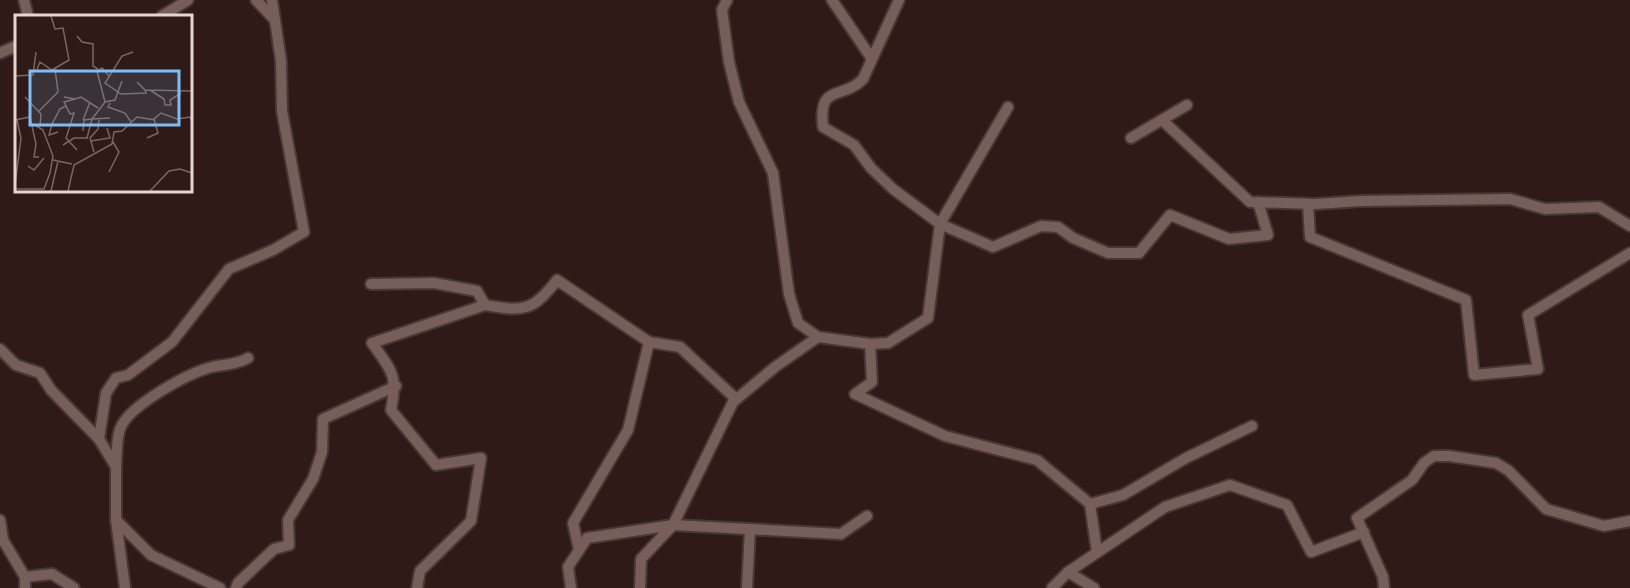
<svg xmlns="http://www.w3.org/2000/svg" width="1630" height="588" font-family="'Titillium Web',sans-serif">
<style>
.lines{fill:none;stroke-linecap:round;stroke-linejoin:round}
.street-casing{stroke:#493735;stroke-width:14}
.street{stroke:#785e5a;stroke-width:10}
.inset-road{fill:none;stroke:#796562;stroke-width:1.5}
.view{fill:#7dbef9;fill-opacity:0.15;stroke:#7dbef9;stroke-width:3}
.inset-edge{fill:none;stroke:#e6d6d3;stroke-width:3}
</style>
<rect width="100%" height="100%" fill="#301a17"/>
<g class="lines">
<!-- street casing -->
<g class="street-casing">
<g id="street">
<path d="M24,0L28,16"/>
<path d="M256,0L274,19"/>
<path d="M727,0L722,10L729,62L739,102L773,173L789,294L798,323L818,337"/>
<path d="M832,0L872,59"/>
<path d="M899,0L863,79C842,101 818,82 823,127L854,145L871,168L893,189L940,224L993,247L1041,226L1058,227L1073,238L1108,253H1139L1170,215L1229,239L1268,235L1258,202"/>
<path d="M162,16L188,0"/>
<path d="M0,53L16,46"/>
<path d="M1162,120L1250,202L1316,204L1360,201L1510,199L1545,209L1599,207L1630,226"/>
<path d="M1131,138L1187,105"/>
<path d="M1308,204L1310,237L1466,300L1474,375L1538,369L1528,315L1630,253"/>
<path d="M371,284L434,283L477,291L485,305L372,343C392,371 398,375 391,410L436,465L481,458L471,521L420,571L417,588"/>
<path d="M485,305C524,312 533,311 557,280L649,342L680,347L736,399"/>
<path d="M870,344L872,382L855,394L945,436L1037,460L1090,504L1097,552"/>
<path d="M0,349L16,365L40,373L51,390L99,439L116,467V520L125,588"/>
<path d="M99,439L106,393L116,378L128,375L172,342L229,269L273,250L304,232L282,111L281,61L272,0"/>
<path d="M116,467C117,455 116,441 120,429C128,406 188,373 212,367C225,364 236,365 248,358"/>
<path d="M1090,504L1123,495L1186,458L1252,426"/>
<path d="M0,520L3,540L25,577V588"/>
<path d="M116,520L151,555L220,588"/>
<path d="M579,550L573,523L628,430L649,342"/>
<path d="M1068,572L1094,588"/>
<path d="M25,577L52,574L74,588"/>
<path d="M236,588L238,583L274,549L289,545L288,520L313,479L322,452L323,419L396,386"/>
<path d="M571,588L568,567L587,538L673,525L733,402L775,367L818,337L870,344L888,343L928,318L940,224L1008,107"/>
<path d="M640,588L641,559L673,525L841,534L867,516"/>
<path d="M747,588L750,529"/>
<path d="M1052,588L1068,572L1165,507L1230,485L1287,505L1311,552L1364,532"/>
<path d="M1384,588L1383,577L1357,518L1412,480L1424,463L1434,456H1449L1496,463L1509,471L1546,509L1604,526L1630,521"/>
</g>
</g>
<!-- street -->
<use href="#street" class="street"/>
</g>
<!-- overview -->
<g transform="translate(15 15)">
<rect width="177" height="177" fill="#301a17"/>
<path class="inset-road" d="M62,21L67,27L78,29V51L83,54M118,37L107,41L90,68L106,79L131,78L130,75M22,54L25,47L37,55L54,45L48,13L40,14L36,1M0,61L18,60L21,37M122,67L130,75L177,76M135,75L149,84L150,90H156L155,85L166,78M10,82L26,99L25,112M60,84L66,82L83,93M90,87L82,56L87,53L95,62M95,88L93,92L110,98L116,107M51,91L55,99L59,98L51,123L62,135M24,96L43,77L40,54M0,105L15,102L21,129L19,142H24M68,105L75,87M68,116L69,105L77,104L90,87L100,85L107,66M43,117L34,120L37,109L45,94L51,91L49,87L60,84L49,82M72,123L77,104L95,103M132,123L143,118L139,104L146,98L162,104L175,102L177,106M76,126L95,123L92,113M48,130L59,123H73M79,137L75,123L83,114L84,105M38,145L57,149M13,151L19,155L29,143M94,157L104,137L98,127M0,170L6,123L2,105M0,174H29L35,158L38,141L28,115L18,109M36,176L43,146M53,176L59,150L97,129L99,117L107,116L122,102L140,105M135,176L154,156L165,154L177,158"/>
<path class="view" d="M15,56H164V110H15Z"/>
<rect width="177" height="177" class="inset-edge"/>
</g>
</svg>
